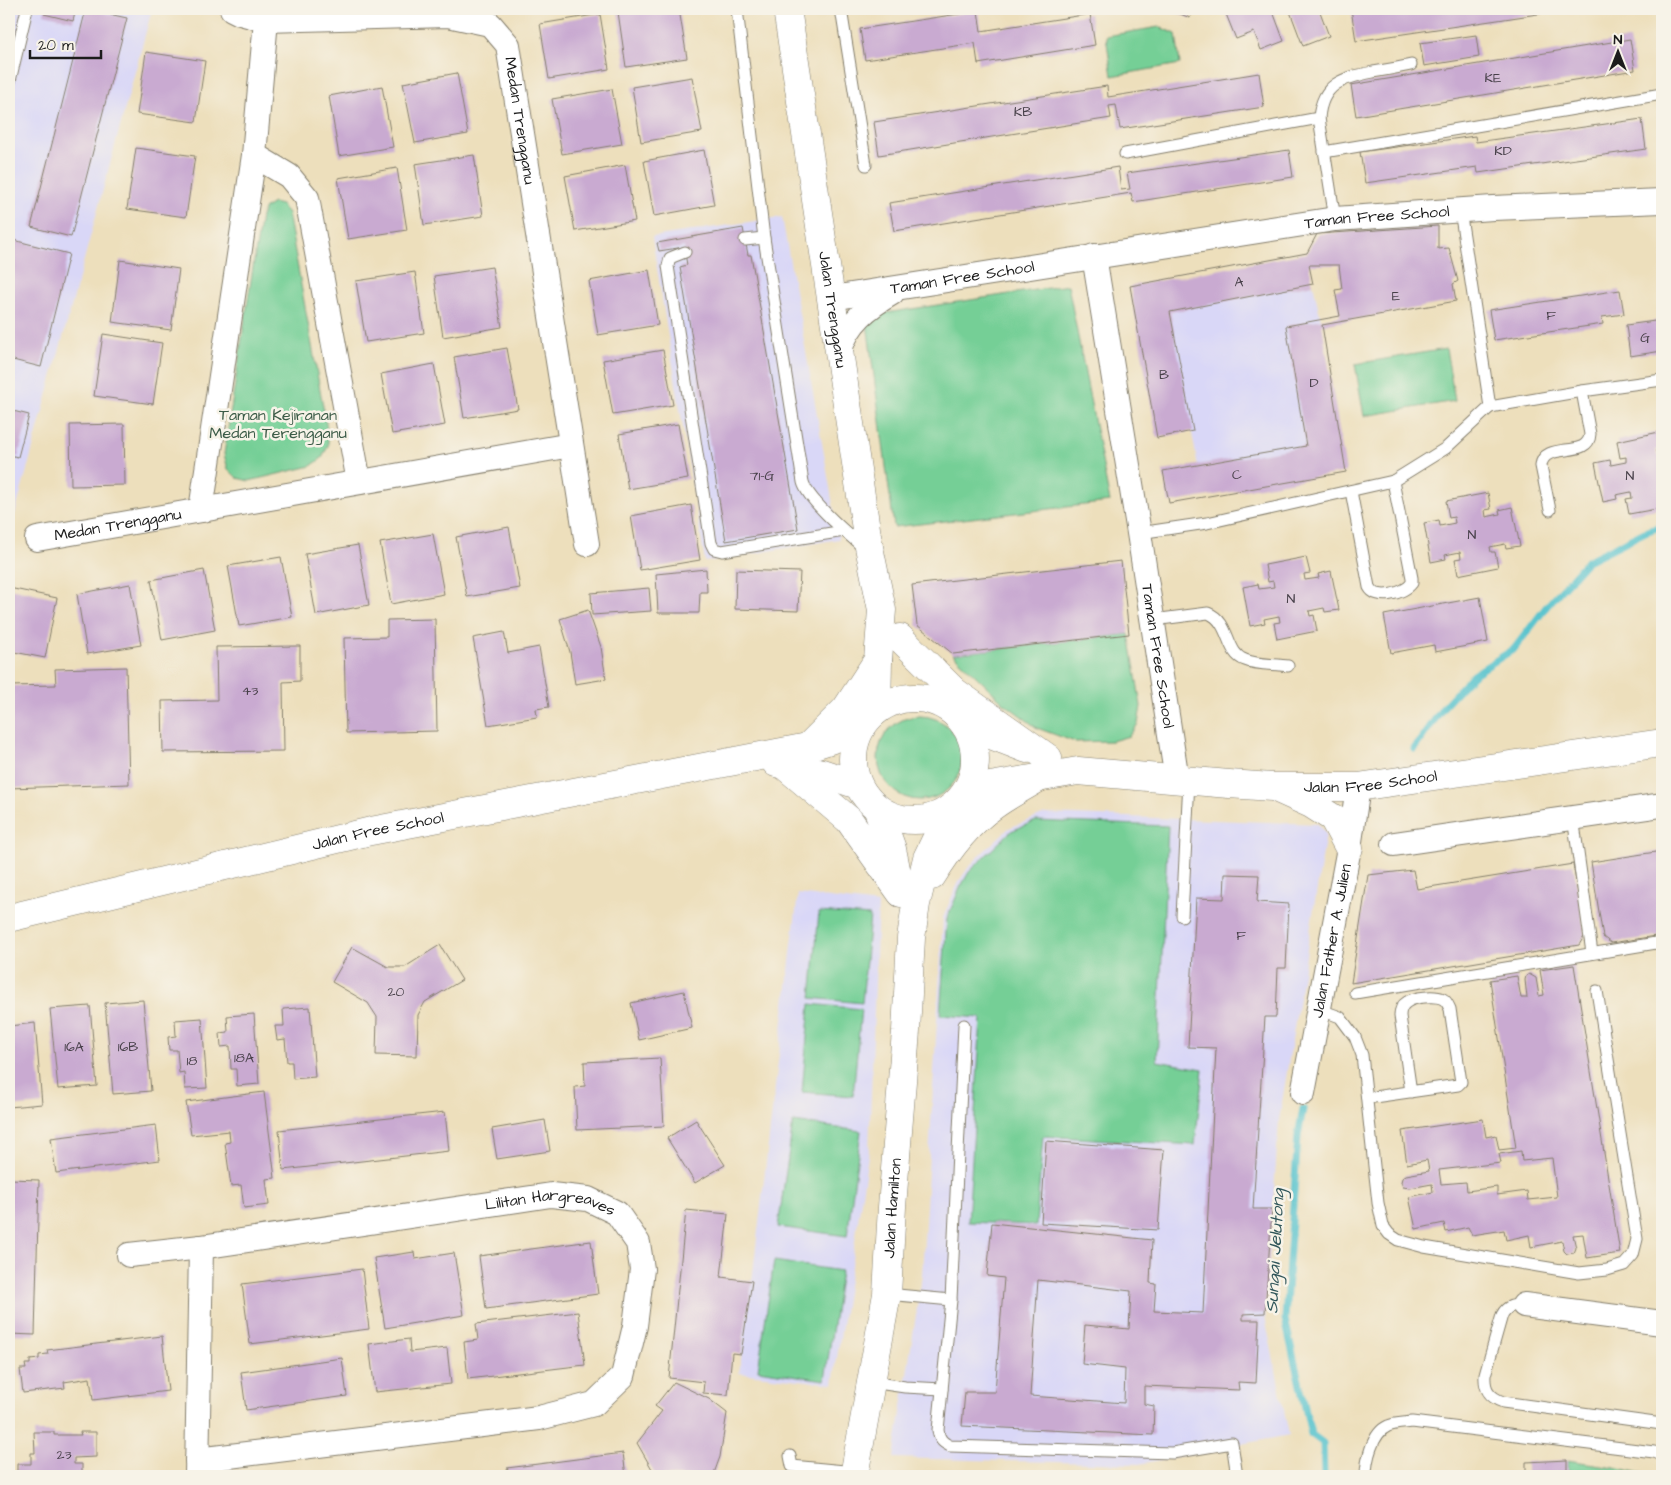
<svg xmlns="http://www.w3.org/2000/svg" width="1671" height="1485" font-family="'Architects Daughter',sans-serif">
<style>
.built{fill:#d9d7f7}
.green{fill:#74cf96;stroke:#487659}
.lines{fill:none;stroke-linecap:round;stroke-linejoin:round}
.stream{stroke:#56c3cd;stroke-width:7}
.building{fill:#c9aad1;fill-rule:evenodd}
.service-casing{stroke:#847e6c;stroke-width:13}
.minor-casing{stroke:#847e6c;stroke-width:26}
.tertiary-casing{stroke:#847e6c;stroke-width:29}
.secondary-casing{stroke:#847e6c;stroke-width:29}
.service{stroke:#fff;stroke-width:11}
.minor{stroke:#fff;stroke-width:24}
.tertiary{stroke:#fff;stroke-width:28}
.secondary{stroke:#fff;stroke-width:28}
.labels{text-anchor:middle;dominant-baseline:central;stroke-width:5;stroke-linejoin:round;paint-order:stroke}
.number-label{font-size:14px;fill:#474049}
.street-label{font-size:16px;fill:#1c1c1c;stroke:#f7f3e8}
.park-label{font-size:16px;fill:#3b5b47;stroke:#f7f3e8}
.water-label{font-size:18px;font-style:italic;fill:#30565a;stroke:#f7f3e8}
</style>
<rect width="100%" height="100%" fill="#f7f3e8"/>
<filter id="ink" filterUnits="userSpaceOnUse"><feTurbulence type="fractalNoise" baseFrequency=".02" numOctaves="2"/><feDisplacementMap in="SourceGraphic" scale="10" xChannelSelector="R" yChannelSelector="G"/><feConvolveMatrix kernelMatrix="1 2 1 2 8 2 1 2 1" color-interpolation-filters="sRGB"/></filter>
<filter id="wash" filterUnits="userSpaceOnUse"><feTurbulence type="fractalNoise" baseFrequency=".0096" numOctaves="4" result="noise"/><feDisplacementMap in="SourceGraphic" scale="20" xChannelSelector="R" yChannelSelector="G"/><feGaussianBlur stdDeviation="1.12" result="paint"/><feColorMatrix in="noise" values="0 0 0 0 0 0 0 0 0 0 0 0 0 0 0 0 0 1.4 0 .05"/><feComposite in="paint" operator="in"/></filter>
<g filter="url(#wash)">
<rect width="100%" height="100%" fill="#eddfbc"/>
<!-- built -->
<g class="built">
<path d="M9,9H152L9,536Z"/>
<path d="M782,217L839,539L705,562L652,237Z"/>
<path d="M1313,284L1321,320L1286,326L1306,446L1198,466L1170,312Z"/>
<path d="M1045,814L1318,824L1326,834L1279,1120L1265,1317L1289,1435L1139,1464L894,1458L922,1276L943,918L957,884L968,868L984,851L1009,828Z"/>
<path d="M798,894L878,904L869,1149L833,1384L739,1373L752,1281Z"/>
</g>
<!-- green -->
<g class="green">
<path d="M1159,27L1176,34L1180,64L1112,76L1106,36Z"/>
<path d="M273,203L281,205L288,213L328,434V446L322,458L311,466L249,481L237,478L228,469L224,454L261,216L265,208Z"/>
<path d="M1068,285L1110,502L894,527L866,316Z"/>
<path d="M1446,349L1455,401L1364,416L1355,364Z"/>
<path d="M1129,634L1141,706L1138,724L1129,736L1112,741L1075,742L1037,728L1004,703L953,654Z"/>
<circle cx="920" cy="758" r="42"/>
<path d="M1036,821L1168,826L1157,1061L1203,1069L1195,1145L1043,1136L1036,1225L968,1222L981,1018L940,1015L947,918L960,888L969,872L1011,831Z"/>
<path d="M819,912L870,916L862,1003L811,998Z"/>
<path d="M810,1004L861,1009L853,1096L802,1092Z"/>
<path d="M793,1122L861,1131L847,1236L778,1227Z"/>
<path d="M774,1261L841,1271L825,1380L758,1370Z"/>
<path d="M1567,1460L1614,1467L1654,1476H1567Z"/>
</g>
<g class="lines">
<!-- stream -->
<g class="stream">
<path d="M1414,749L1445,705L1473,675L1514,649L1547,606L1587,561L1645,532L1662,526"/>
<path d="M1303,1109L1298,1136L1285,1319L1311,1434L1323,1443L1324,1476"/>
</g>
</g>
<g id="blocks">
<!-- building -->
<g class="building">
<path d="M45,9H76L73,21L44,14Z"/>
<path d="M86,9L127,18L71,237L31,227Z"/>
<path d="M640,9H679L687,58L626,67L618,12Z"/>
<path d="M1168,9H1194L1190,18Z"/>
<path d="M1224,9H1272L1284,41L1261,50L1254,32L1236,39Z"/>
<path d="M1289,9H1319L1329,36L1303,46Z"/>
<path d="M1351,9H1565V10L1356,41Z"/>
<path d="M978,11L981,31L1090,14L1095,45L978,64L975,43L865,60L860,29Z"/>
<path d="M600,14L609,69L549,79L540,24Z"/>
<path d="M1476,35L1479,57L1424,66L1420,43Z"/>
<path d="M1630,39L1635,70L1356,116L1351,85Z"/>
<path d="M146,52L205,61L196,122L137,114Z"/>
<path d="M457,73L468,134L415,143L403,83Z"/>
<path d="M1259,73L1264,107L1120,129L1116,105L1109,106L1111,118L879,155L874,122L1107,86L1108,97Z"/>
<path d="M692,77L702,132L641,142L632,87Z"/>
<path d="M382,86L393,147L339,156L329,96Z"/>
<path d="M612,89L622,144L562,154L552,99Z"/>
<path d="M1642,119L1646,149L1478,173L1477,167L1365,183L1360,152L1475,136L1476,142Z"/>
<path d="M136,148L195,156L186,217L127,209Z"/>
<path d="M704,150L714,205L654,216L644,161Z"/>
<path d="M1289,150L1293,177L1133,202L1131,193L894,231L889,203L1118,167L1121,190L1130,189L1127,173Z"/>
<path d="M474,155L483,216L424,225L415,164Z"/>
<path d="M625,165L635,221L575,231L565,176Z"/>
<path d="M397,168L407,230L348,239L338,178Z"/>
<path d="M1438,226V249L1449,248L1458,281L1453,284L1456,301L1322,325L1346,472L1169,503L1163,471L1306,446L1286,326L1340,316L1335,290L1342,289L1339,265H1309L1313,284L1170,312L1193,431L1157,438L1130,286L1307,253L1317,234Z"/>
<path d="M743,228L748,255H751L798,529L726,541L680,267L687,265L684,247L659,251L657,243Z"/>
<path d="M9,239L69,254L41,367L9,359Z"/>
<path d="M120,260L179,269L171,330L112,322Z"/>
<path d="M492,267L502,327L443,337L434,276Z"/>
<path d="M649,270L658,325L598,335L589,281Z"/>
<path d="M415,272L424,333L366,342L356,281Z"/>
<path d="M1620,290L1624,314L1602,317L1603,324L1494,340L1489,310Z"/>
<path d="M1662,320V351L1630,356L1626,325Z"/>
<path d="M103,334L162,343L153,404L94,396Z"/>
<path d="M507,348L518,409L464,418L454,357Z"/>
<path d="M663,350L673,405L613,415L603,360Z"/>
<path d="M434,364L445,425L392,434L381,374Z"/>
<path d="M9,410L29,415L18,457L9,455Z"/>
<path d="M124,424L125,485L71,486L70,425Z"/>
<path d="M678,424L688,479L628,489L619,434Z"/>
<path d="M1659,432L1662,449L1656,450L1657,456L1662,455V508L1629,514L1626,499L1632,498L1631,492L1616,495L1617,499L1603,502L1595,463L1610,460L1611,465L1626,462V457L1620,458L1617,441Z"/>
<path d="M1488,493L1491,509L1485,510L1486,517L1500,514L1499,510L1512,507L1520,546L1506,548L1505,544L1490,547L1491,552H1495L1498,567L1458,575L1455,559L1461,558L1460,552L1445,555L1446,559L1431,562L1424,523L1439,520L1440,526L1455,523L1454,517L1449,518L1446,501Z"/>
<path d="M691,505L700,560L640,570L631,516Z"/>
<path d="M509,527L520,588L467,597L456,537Z"/>
<path d="M433,534L444,594L391,604L380,543Z"/>
<path d="M358,545L369,605L316,615L305,554Z"/>
<path d="M281,557L292,617L239,626L228,566Z"/>
<path d="M1306,557L1310,573L1304,574L1305,580L1319,578L1318,574L1331,571L1339,610L1325,612L1324,608L1309,611L1310,616L1314,615L1317,631L1277,639L1274,623L1280,622L1279,616L1264,619L1265,623L1250,626L1243,587L1258,584L1259,589L1274,587L1273,581L1268,582L1265,565Z"/>
<path d="M1121,561L1129,634L953,654L917,625L912,585Z"/>
<path d="M706,569L707,592H700L699,613H658L656,574Z"/>
<path d="M204,570L215,630L162,640L151,580Z"/>
<path d="M736,570L800,572L798,611L735,609Z"/>
<path d="M130,584L141,645L87,654L77,594Z"/>
<path d="M9,588L57,598L45,658L9,651Z"/>
<path d="M649,588L651,611L592,615L591,593Z"/>
<path d="M1480,597L1488,642L1435,652L1434,645L1391,653L1384,615Z"/>
<path d="M588,610L601,647L606,679L575,684L570,652L560,619Z"/>
<path d="M435,619L437,731L346,733L344,638L387,637V620Z"/>
<path d="M504,632L508,653L539,647L549,707L536,709L537,717L488,725L473,638Z"/>
<path d="M300,646V681L283,682L284,751L163,752L162,701L217,700L216,647Z"/>
<path d="M126,667L129,784L9,788V686L56,685L55,669Z"/>
<path d="M1662,851V935L1611,943L1603,937L1591,862Z"/>
<path d="M1573,864L1585,935L1579,945L1351,983L1368,875L1413,870L1417,889Z"/>
<path d="M1225,874L1259,875L1257,902L1289,904L1286,968H1278L1276,1017H1265L1253,1209H1272L1265,1313L1243,1314V1320H1259L1256,1383L1238,1382L1239,1390L1144,1386V1404L1154,1406L1153,1435L962,1426L965,1392H995L1004,1278L987,1276L992,1223L1152,1240L1150,1283L1156,1284L1154,1311L1203,1313L1216,1048L1188,1047L1196,898L1224,899ZM1038,1280L1131,1291L1129,1329L1085,1325L1082,1364L1125,1369L1124,1403L1030,1396Z"/>
<path d="M440,945L462,980L425,1002L418,1015L417,1056L376,1055L377,1017L368,1003L332,982L352,947L388,967H405Z"/>
<path d="M1574,965L1620,1253L1587,1258L1583,1234L1573,1235L1576,1248L1574,1253L1567,1254L1564,1251L1562,1241L1531,1247L1529,1235L1506,1240L1504,1230L1472,1235L1468,1227L1446,1232L1444,1223L1416,1229L1409,1197L1433,1192L1432,1184L1410,1188L1403,1187L1401,1182L1402,1178L1406,1175L1429,1171L1427,1160L1407,1164L1402,1131L1483,1119L1486,1137L1496,1135L1499,1150L1516,1148L1490,980L1517,976L1521,998H1527L1525,980L1526,976L1529,974L1536,978L1539,996L1544,995L1540,970ZM1521,1151L1522,1161L1552,1158L1557,1197L1528,1200L1527,1191L1497,1195V1187L1467,1191L1466,1182L1441,1184L1439,1170L1501,1163L1499,1154Z"/>
<path d="M684,991L692,1028L639,1040L631,1003Z"/>
<path d="M143,1000L151,1091L113,1094L105,1003Z"/>
<path d="M90,1006L97,1086L58,1089L50,1009Z"/>
<path d="M310,1007L315,1077L293,1079L292,1062H287L285,1039L277,1040L275,1026H284L283,1009Z"/>
<path d="M254,1014L259,1084L237,1086L236,1069H231L230,1046L221,1047L220,1033L228,1032L227,1016Z"/>
<path d="M202,1018L207,1088L185,1089L184,1072L179,1073L177,1050H169L168,1037L176,1036L175,1020Z"/>
<path d="M35,1023L42,1104L9,1107V1026Z"/>
<path d="M660,1058L664,1126L577,1130L575,1087L585,1086L584,1062Z"/>
<path d="M264,1092L275,1178L266,1179L269,1205L244,1208L241,1185L231,1186L225,1143L230,1142L229,1131L191,1135L186,1102Z"/>
<path d="M445,1112L449,1151L283,1170L279,1130Z"/>
<path d="M545,1120L550,1151L497,1159L492,1129Z"/>
<path d="M696,1120L725,1165L695,1183L667,1138Z"/>
<path d="M156,1125L160,1160L56,1173L51,1138Z"/>
<path d="M1046,1141L1164,1150L1158,1230L1041,1223Z"/>
<path d="M9,1179L39,1180L35,1335L9,1334Z"/>
<path d="M686,1210L728,1214L721,1277L752,1281L741,1354L732,1353L728,1395L703,1393L704,1382L669,1378Z"/>
<path d="M591,1241L598,1294L486,1309L479,1256Z"/>
<path d="M414,1252L415,1259L454,1253L464,1315L385,1328L374,1258Z"/>
<path d="M362,1269L369,1329L250,1344L242,1284Z"/>
<path d="M578,1312L585,1365L468,1379L464,1342L478,1340L476,1324Z"/>
<path d="M162,1336L168,1391L93,1400L90,1378L64,1382L65,1388L23,1393L20,1369H26L25,1364H30V1360L39,1359V1355L48,1354L47,1350Z"/>
<path d="M409,1339L410,1352L447,1348L451,1384L375,1392L369,1344Z"/>
<path d="M342,1358L347,1396L246,1410L241,1372Z"/>
<path d="M674,1382L709,1399L727,1413L720,1457L713,1476H656L637,1443L662,1411L655,1406Z"/>
<path d="M34,1432H54V1435H81L80,1432H96V1457L74,1458V1464H82V1476H17V1464H31V1453H35Z"/>
<path d="M623,1453L626,1476H509L507,1468Z"/>
<path d="M1567,1460V1476H1526V1462Z"/>
<path d="M489,1472L490,1476H463V1475Z"/>
</g>
</g>
</g>
<g filter="url(#ink)">
<use href="#blocks" fill-opacity="0" stroke="#847e6c" stroke-width="1"/>
<g class="lines">
<!-- service casing -->
<g class="service-casing">
<g id="service">
<path d="M737,9L764,238L803,482C808,501 849,535 865,549"/>
<path d="M841,9L866,165"/>
<path d="M9,85L27,9"/>
<path d="M1324,152L1662,94"/>
<path d="M1125,154L1319,118"/>
<path d="M1460,210L1490,407"/>
<path d="M1335,219L1319,118C1322,83 1343,78 1373,72C1385,70 1398,68 1411,65"/>
<path d="M745,240L764,238"/>
<path d="M685,252L670,258L668,266L711,543L714,549L722,551L844,531"/>
<path d="M1490,407L1582,391L1662,380"/>
<path d="M1351,491L1369,587C1376,601 1404,594 1412,583V578L1393,481"/>
<path d="M1550,510L1541,466C1543,440 1589,460 1590,434L1582,391"/>
<path d="M1139,533L1207,523L1393,481L1446,448L1490,407"/>
<path d="M1153,620L1208,613C1231,622 1225,653 1245,660C1256,665 1276,664 1288,666"/>
<path d="M1573,817L1592,953"/>
<path d="M1182,916L1189,781"/>
<path d="M1355,993L1662,942"/>
<path d="M1318,1009L1340,1017L1355,1037L1362,1055L1378,1203L1383,1226L1389,1234L1398,1240L1424,1247L1579,1273L1607,1270L1624,1265L1633,1255L1637,1239L1597,991"/>
<path d="M964,1025L951,1300L938,1430C939,1439 942,1442 950,1446L1172,1453L1232,1443L1237,1476"/>
<path d="M1367,1098L1458,1085L1461,1082L1450,1009C1448,1005 1447,1001 1443,999C1435,995 1414,997 1407,1002C1402,1005 1400,1010 1400,1016L1411,1092"/>
<path d="M887,1294L951,1300"/>
<path d="M1524,1305C1514,1305 1507,1305 1502,1315L1485,1375C1484,1389 1489,1397 1503,1402L1662,1424"/>
<path d="M871,1382L905,1387L942,1389"/>
<path d="M790,1456L792,1466L855,1472"/>
<path d="M1366,1476C1366,1461 1372,1433 1388,1426C1394,1423 1405,1423 1412,1422L1654,1452L1662,1455"/>
</g>
</g>
<!-- minor casing -->
<g class="minor-casing">
<g id="minor">
<path id="s1" d="M232,9L240,13L266,20L448,15L490,24L508,45L587,544"/>
<path d="M254,155L289,176L307,198L359,482"/>
<path id="s2" d="M1094,256L1139,533L1177,780"/>
<path id="s3" d="M832,298L1335,219L1493,208L1662,201"/>
<path d="M840,350C848,322 868,307 892,293"/>
<path d="M201,510L254,155L266,20"/>
<path id="s4" d="M37,539L571,445"/>
<path d="M1394,844L1662,805"/>
<path id="s5" d="M1303,1093L1349,848L1358,787"/>
<path id="s6" d="M129,1255L201,1247L551,1195L588,1199L617,1213L638,1243L642,1269L635,1326L623,1376L594,1404L539,1418L197,1460"/>
<path d="M1524,1305L1662,1323"/>
<path d="M197,1476L201,1247"/>
</g>
</g>
<!-- tertiary casing -->
<g class="tertiary-casing">
<g id="tertiary">
<path d="M965,725L1027,749"/>
<path d="M776,763L822,773L858,785"/>
<path id="s7" d="M967,790L1078,771L1229,784L1272,787H1358L1662,743"/>
<path d="M1280,790L1311,804L1333,818L1349,848"/>
<path id="s8" d="M9,918L371,831L808,747L830,740L861,726"/>
</g>
</g>
<!-- secondary casing -->
<g class="secondary-casing">
<g id="secondary">
<path id="s9" d="M787,9L868,542L882,610L878,660L877,709"/>
<path d="M900,638L955,692L1048,758"/>
<circle cx="914" cy="759" r="61"/>
<path d="M808,747L846,709L878,660"/>
<path d="M784,765L849,820L901,893"/>
<path d="M878,810L892,849L898,878"/>
<path d="M932,876C948,850 967,824 993,806C1008,795 1026,786 1042,776"/>
<path id="s10" d="M854,1476L887,1294L892,1207L906,1031L911,938L916,904L927,858L951,808"/>
</g>
</g>
<!-- service -->
<use href="#service" class="service"/>
<!-- minor -->
<use href="#minor" class="minor"/>
<!-- tertiary -->
<use href="#tertiary" class="tertiary"/>
<!-- secondary -->
<use href="#secondary" class="secondary"/>
</g>
</g>
<g class="labels">
<!-- number labels -->
<g class="number-label">
<text x="1493" y="78">KE</text>
<text x="1023" y="112">KB</text>
<text x="1503" y="151">KD</text>
<text x="1239" y="282">A</text>
<text x="1396" y="296">E</text>
<text x="1551" y="316">F</text>
<text x="1645" y="338">G</text>
<text x="1164" y="375">B</text>
<text x="1314" y="383">D</text>
<text x="1237" y="475">C</text>
<text x="762" y="476">71-G</text>
<text x="1630" y="476">N</text>
<text x="1472" y="535">N</text>
<text x="1291" y="599">N</text>
<text x="250" y="691">43</text>
<text x="1241" y="936">F</text>
<text x="396" y="992">20</text>
<text x="74" y="1047">16A</text>
<text x="128" y="1047">16B</text>
<text x="244" y="1058">18A</text>
<text x="192" y="1061">18</text>
<text x="64" y="1455">23</text>
</g>
<!-- street labels -->
<g class="street-label">
<text stroke="none"><textPath href="#s1" startOffset="365">Medan Trengganu</textPath></text>
<text stroke="none"><textPath href="#s3" startOffset="551">Taman Free School</textPath></text>
<text stroke="none"><textPath href="#s3" startOffset="132">Taman Free School</textPath></text>
<text stroke="none"><textPath href="#s9" startOffset="304">Jalan Trengganu</textPath></text>
<text stroke="none"><textPath href="#s4" startOffset="82">Medan Trengganu</textPath></text>
<text stroke="none"><textPath href="#s2" startOffset="405">Taman Free School</textPath></text>
<text stroke="none"><textPath href="#s7" startOffset="406">Jalan Free School</textPath></text>
<text stroke="none"><textPath href="#s8" startOffset="379">Jalan Free School</textPath></text>
<text stroke="none"><textPath href="#s5" startOffset="155">Jalan Father A. Julien</textPath></text>
<text stroke="none"><textPath href="#s10" startOffset="271">Jalan Hamilton</textPath></text>
<text stroke="none"><textPath href="#s6" startOffset="426">Lilitan Hargreaves</textPath></text>
</g>
<!-- park labels -->
<g class="park-label">
<text x="278" y="415">Taman Kejiranan<tspan x="278" dy="18">Medan Terengganu</tspan></text>
</g>
<!-- water labels -->
<g class="water-label">
<text transform="translate(1275 1251) rotate(-87)">Sungai Jelutong</text>
</g>
</g>
<!-- margin -->
<rect width="1671" height="1485" fill="none" stroke="#f7f3e8" stroke-width="30"/>
<!-- north arrow -->
<g transform="translate(1618 52)" stroke="#f7f3e8" stroke-width="4" paint-order="stroke">
<path d="M0-4L9 19L0 12L-9 19Z" fill="#1c1c1c"/>
<text y="-8" font-size="14" font-weight="bold" text-anchor="middle" fill="#1c1c1c">N</text>
</g>
<!-- scale -->
<path d="M30 50v8h71v-8" fill="none" stroke="#1c1c1c" stroke-width="2.5"/>
<text x="38" y="50" font-size="15" fill="#1c1c1c" stroke="#f7f3e8" stroke-width="4" paint-order="stroke">20 m</text>
</svg>
